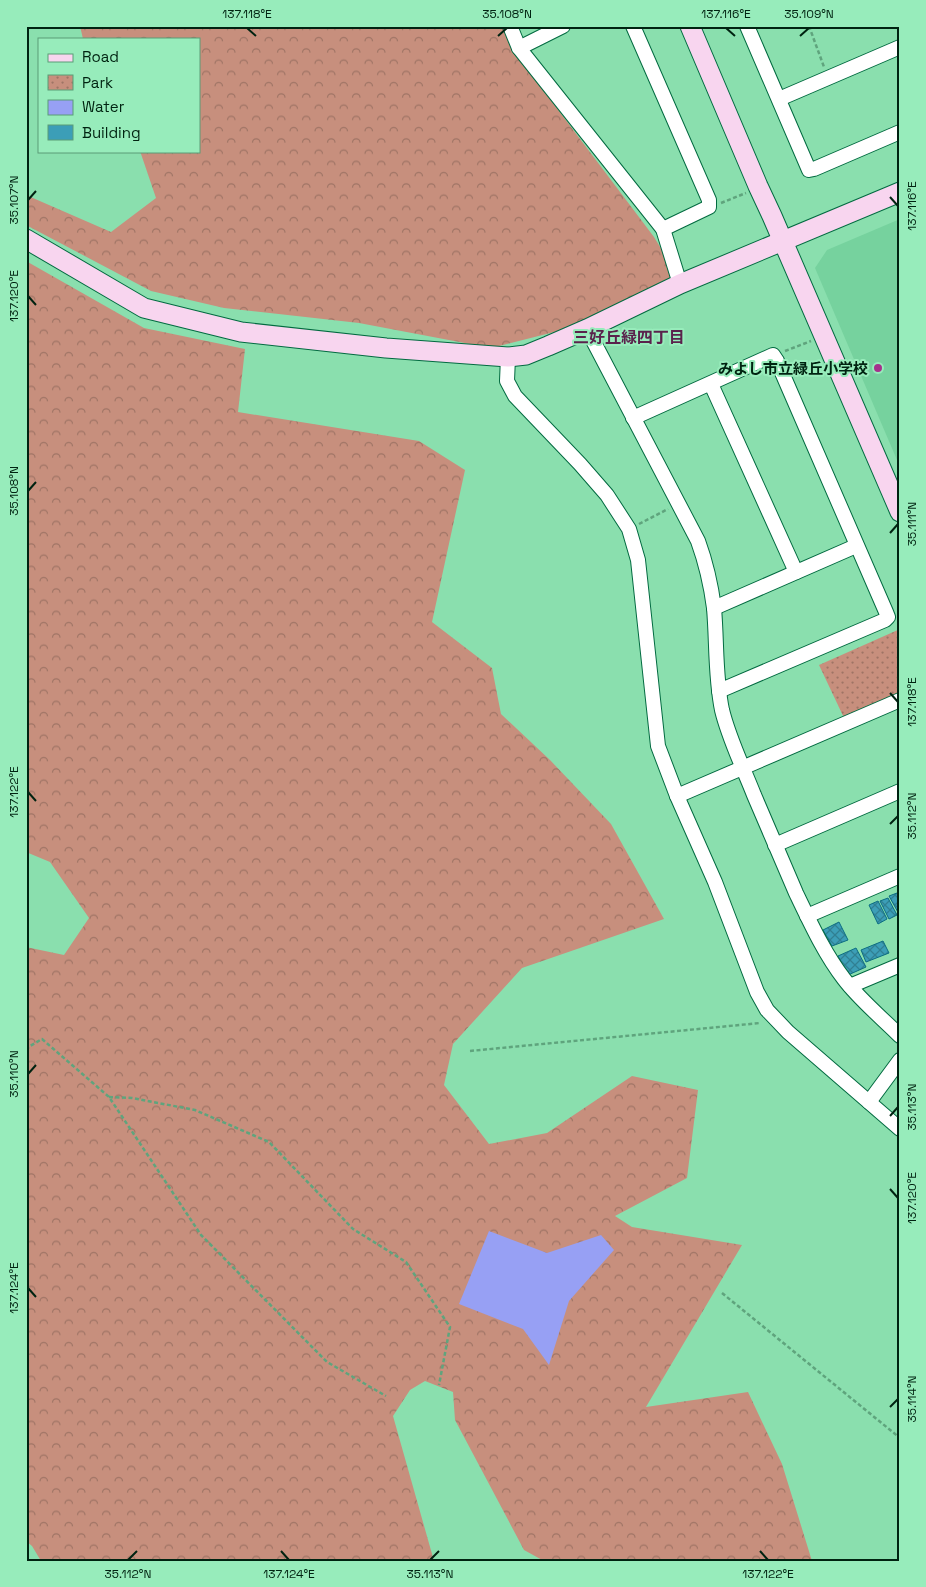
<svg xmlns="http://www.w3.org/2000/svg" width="926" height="1587" font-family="'Space Grotesk','Noto Sans JP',sans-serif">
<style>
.built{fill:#76d29e}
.forest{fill:url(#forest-crowns)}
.park{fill:url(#park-dots)}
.water{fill:#97a0f4}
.building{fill:url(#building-cross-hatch);stroke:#0c6d82}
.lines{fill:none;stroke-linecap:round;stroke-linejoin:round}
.street-casing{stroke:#026a40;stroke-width:16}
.secondary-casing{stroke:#026a40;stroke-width:21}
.path{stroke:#5fa47d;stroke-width:2.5;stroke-dasharray:4 2.5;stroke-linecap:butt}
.street{stroke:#fff;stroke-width:14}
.secondary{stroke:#f8d5ef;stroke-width:19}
.ticks{fill:none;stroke:#002311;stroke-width:2}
.poi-dot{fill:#a5318c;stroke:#97ecbb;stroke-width:2}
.labels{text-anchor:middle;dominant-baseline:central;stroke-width:4;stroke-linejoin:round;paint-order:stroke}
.poi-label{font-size:15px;font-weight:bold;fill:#002311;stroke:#97ecbb;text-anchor:end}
.neighbourhood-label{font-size:16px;font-weight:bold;fill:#5a224c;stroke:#97ecbb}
.neatline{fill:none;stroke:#002311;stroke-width:2}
.ticks-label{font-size:12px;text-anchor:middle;fill:#002311}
</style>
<defs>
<pattern id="forest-crowns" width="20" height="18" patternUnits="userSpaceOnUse" patternTransform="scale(1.25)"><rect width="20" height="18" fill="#c78f7d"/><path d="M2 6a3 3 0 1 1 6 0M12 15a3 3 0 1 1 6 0" fill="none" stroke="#9f7465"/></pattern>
<pattern id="park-dots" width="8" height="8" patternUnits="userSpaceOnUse" patternTransform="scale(1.25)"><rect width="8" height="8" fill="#c78f7d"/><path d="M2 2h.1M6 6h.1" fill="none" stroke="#9f7465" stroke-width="1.8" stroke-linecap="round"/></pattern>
<pattern id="building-cross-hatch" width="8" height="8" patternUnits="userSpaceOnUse" patternTransform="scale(1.25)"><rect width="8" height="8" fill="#3c9eb7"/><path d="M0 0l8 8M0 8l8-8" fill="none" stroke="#308093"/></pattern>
</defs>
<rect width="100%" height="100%" fill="#8adfae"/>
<!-- built -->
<path class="built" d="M900,219V467L815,268L827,250Z"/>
<!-- forest -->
<g class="forest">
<path d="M80,26H504L522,62L654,237L676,273L649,292L574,327L491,348L359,323L224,308L151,291L26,225V195L111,232L156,198L140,151H199V39H83Z"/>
<path d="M26,261L144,328L245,349L238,412L419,441L465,470L432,622L492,668L501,714L550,760L611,824L664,919L522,968L453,1044L444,1085L489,1144L547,1133L632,1076L698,1090L687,1178L615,1216L632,1227L742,1245L646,1407L748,1392L782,1464L812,1561H544L524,1550L455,1420L453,1392L425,1381L410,1390L393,1416L434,1561H41L32,1546L26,1541V947L64,955L89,918L50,862L26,852Z"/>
</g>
<!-- park -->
<path class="park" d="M900,629V696L845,720L819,665Z"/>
<!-- water -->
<path class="water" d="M489,1231L547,1253L601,1235L614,1250L569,1301L549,1365L523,1329L459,1304Z"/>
<!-- building -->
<g class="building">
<path d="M897,893L900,899L899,914L889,896Z"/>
<path d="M888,898L897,915L889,919L880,901Z"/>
<path d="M878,901L887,919L878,924L869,905Z"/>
<path d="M839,922L848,940L832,946L823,930Z"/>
<path d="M883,941L889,953L866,962L861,950Z"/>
<path d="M856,948L866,967L848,975L838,956Z"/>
</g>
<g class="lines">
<!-- street casing -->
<g class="street-casing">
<g id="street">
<path d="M510,26L519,48L663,229L680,284"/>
<path d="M633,26L709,200V207L663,229"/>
<path d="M747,26L809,170L814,169L900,132"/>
<path d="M519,48L563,26"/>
<path d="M779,99L900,47"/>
<path d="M587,329L698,541C706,563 711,585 714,608C717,642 715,676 722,710C729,739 743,767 754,795C768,828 782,860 796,893C810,922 824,953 844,979C860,1000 881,1017 900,1036"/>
<path d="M508,357L507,381L515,396L580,464L607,495L629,529L638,560L658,746L677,796L715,882L757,992L767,1010L788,1032L900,1129"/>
<path d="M711,384L796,572"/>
<path d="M633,418L773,355L777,361L886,612L888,617L885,620L719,691"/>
<path d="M714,608L856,546"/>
<path d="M677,796L900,700"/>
<path d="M775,845L900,791"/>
<path d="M807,916L900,876"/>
<path d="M850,986L900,965"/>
<path d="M869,1102L900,1060"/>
</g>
</g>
<!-- secondary casing -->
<g class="secondary-casing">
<g id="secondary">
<path d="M690,26L758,186L772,216L900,512"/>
<path d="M26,239L144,308L241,332L386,348L508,357L526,355L548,346L587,329L680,284L900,192"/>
</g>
</g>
<!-- path -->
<g class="path">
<path d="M809,26L824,67"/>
<path d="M721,203L746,193"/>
<path d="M785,351L811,341"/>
<path d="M639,524L668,509"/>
<path d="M26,1050L30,1046L42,1039L109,1097L201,1235L327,1362L386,1396"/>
<path d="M470,1051L760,1023"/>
<path d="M109,1097L132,1098L195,1110L269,1142L353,1229L406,1262L450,1327L439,1385"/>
<path d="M722,1293L900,1438"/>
</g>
<!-- street -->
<use href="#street" class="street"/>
<!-- secondary -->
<use href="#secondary" class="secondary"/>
</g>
<!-- ticks -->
<path class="ticks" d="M247,28L256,36M726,28L735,36M498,36L507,28M800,36L809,28M890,197L898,206M28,200L36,191M28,296L36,305M28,491L36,482M890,533L898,524M890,693L898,702M28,792L36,801M890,824L898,816M28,1074L36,1065M890,1116L898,1107M890,1189L898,1198M28,1288L36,1297M890,1407L898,1399M281,1551L289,1560M760,1551L768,1560M128,1560L137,1551M430,1560L439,1551"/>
<!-- markers -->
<circle class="poi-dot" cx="878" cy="368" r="5"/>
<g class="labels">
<!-- poi labels -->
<g class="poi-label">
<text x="868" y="368">みよし市立緑丘小学校</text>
</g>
<!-- neighbourhood labels -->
<g class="neighbourhood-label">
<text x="629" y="337">三好丘緑四丁目</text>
</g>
</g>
<!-- border -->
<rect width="926" height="1587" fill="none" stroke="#97ecbb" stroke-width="55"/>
<!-- legend -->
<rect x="38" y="38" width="162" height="115" fill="#97ecbb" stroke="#5b9c77"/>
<rect x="48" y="54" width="25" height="8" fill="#f8d5ef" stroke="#5b9c77"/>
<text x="82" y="62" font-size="15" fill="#002311">Road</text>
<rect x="48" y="75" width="25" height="15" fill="url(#park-dots)" stroke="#5b9c77"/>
<text x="82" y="88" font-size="15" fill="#002311">Park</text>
<rect x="48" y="100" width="25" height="15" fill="#97a0f4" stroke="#5b9c77"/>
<text x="82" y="112" font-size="15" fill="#002311">Water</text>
<rect x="48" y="125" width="25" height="15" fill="#3c9eb7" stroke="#5b9c77"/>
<text x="82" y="138" font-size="15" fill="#002311">Building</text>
<rect x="28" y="28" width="870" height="1532" class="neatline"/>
<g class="ticks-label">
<text x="247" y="18">137.118°E</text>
<text x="507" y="18">35.108°N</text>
<text x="726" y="18">137.116°E</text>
<text x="809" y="18">35.109°N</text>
<text transform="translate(14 200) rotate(-90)" y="4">35.107°N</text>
<text transform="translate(912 206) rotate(-90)" y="4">137.116°E</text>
<text transform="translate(14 296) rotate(-90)" y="4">137.120°E</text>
<text transform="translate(14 491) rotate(-90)" y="4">35.108°N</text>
<text transform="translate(912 524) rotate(-90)" y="4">35.111°N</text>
<text transform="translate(912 702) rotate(-90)" y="4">137.118°E</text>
<text transform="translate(14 792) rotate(-90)" y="4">137.122°E</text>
<text transform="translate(912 816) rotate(-90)" y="4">35.112°N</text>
<text transform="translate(14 1074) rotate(-90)" y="4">35.110°N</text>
<text transform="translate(912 1107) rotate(-90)" y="4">35.113°N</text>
<text transform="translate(912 1198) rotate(-90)" y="4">137.120°E</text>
<text transform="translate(14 1288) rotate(-90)" y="4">137.124°E</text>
<text transform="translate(912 1399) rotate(-90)" y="4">35.114°N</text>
<text x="128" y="1578">35.112°N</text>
<text x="289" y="1578">137.124°E</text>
<text x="430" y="1578">35.113°N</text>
<text x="768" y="1578">137.122°E</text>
</g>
</svg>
